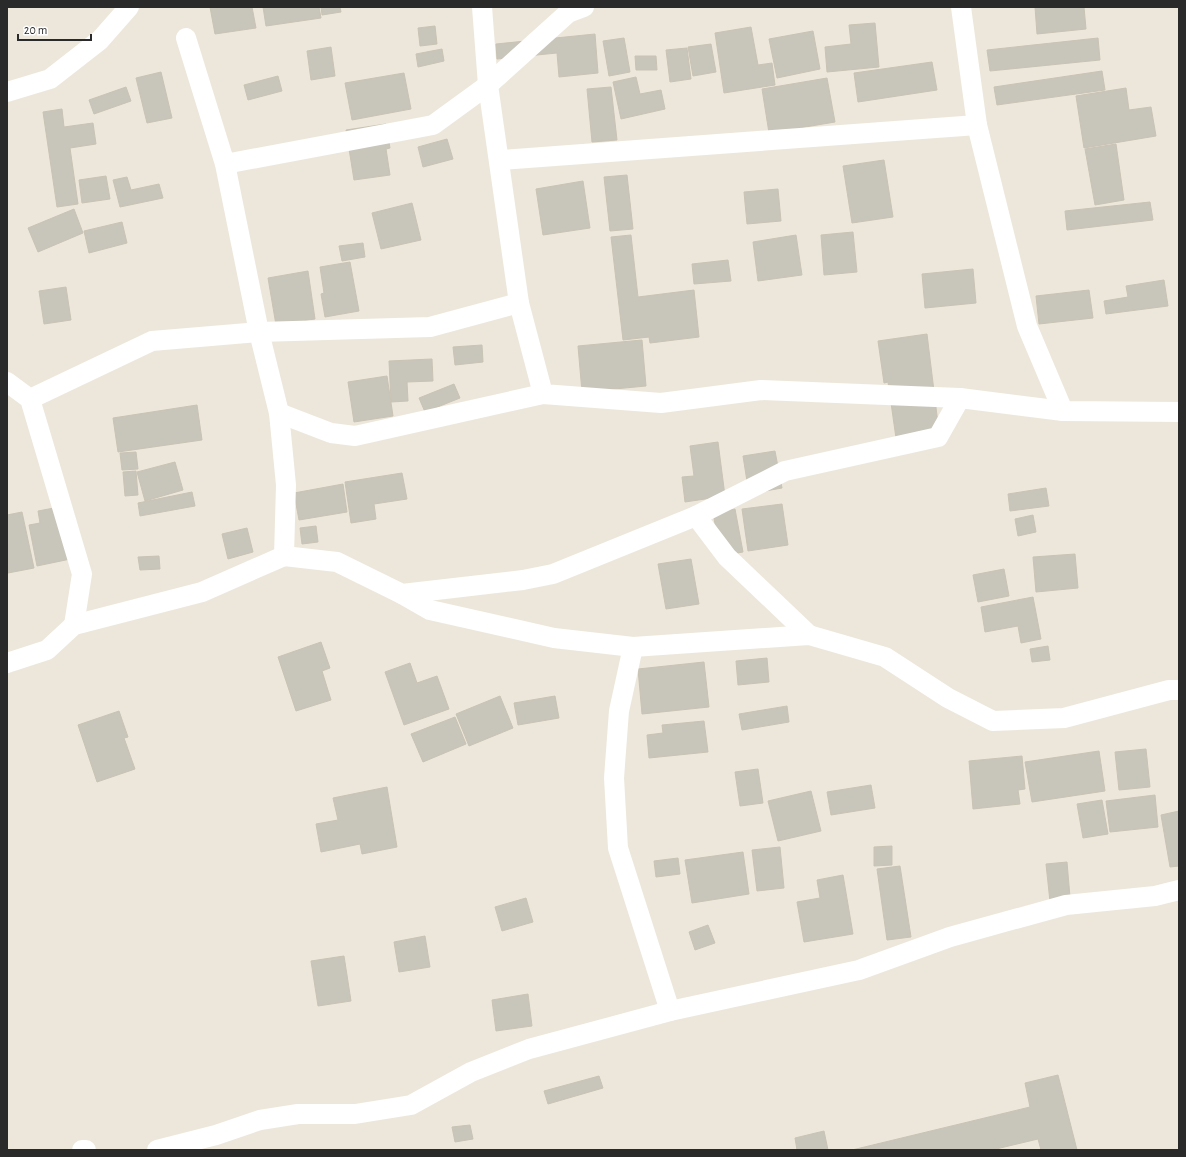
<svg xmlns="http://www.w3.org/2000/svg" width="1186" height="1157" font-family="'Alegreya Sans',sans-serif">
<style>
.building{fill:#c8c5ba;stroke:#c9c3b4}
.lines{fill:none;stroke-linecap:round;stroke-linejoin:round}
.street{stroke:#fff;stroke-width:20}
</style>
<rect width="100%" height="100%" fill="#ede7db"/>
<!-- building -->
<g class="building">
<path d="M210,7H252L256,28L215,34Z"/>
<path d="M263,7H319L321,18L266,26Z"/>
<path d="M321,7H340L341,12L322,15Z"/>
<path d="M1035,7H1084L1086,29L1037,34Z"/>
<path d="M875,23L879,67L827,72L825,47L851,44L849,25Z"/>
<path d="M435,26L437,44L420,46L418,28Z"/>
<path d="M751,27L758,65L772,63L775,85L724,93L715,33Z"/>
<path d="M813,31L820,69L777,78L769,39Z"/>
<path d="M595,34L598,73L559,77L557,53L497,59L496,44Z"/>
<path d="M624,38L630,72L609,76L603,41Z"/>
<path d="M1098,38L1100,60L990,71L987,50Z"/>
<path d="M711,44L716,72L693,76L688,47Z"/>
<path d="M331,47L335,76L311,80L307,51Z"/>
<path d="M687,48L691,79L670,82L666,50Z"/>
<path d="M442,49L444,61L418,67L416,54Z"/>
<path d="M635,56H656L657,70H636Z"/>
<path d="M932,62L937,90L858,102L854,73Z"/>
<path d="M1102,71L1105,90L997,105L994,87Z"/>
<path d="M161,72L172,118L147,123L136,78Z"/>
<path d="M404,73L411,109L352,120L345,83Z"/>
<path d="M278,76L282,91L248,100L244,85Z"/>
<path d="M636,77L640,94L661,90L665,109L621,119L613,82Z"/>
<path d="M827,78L835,122L769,133L762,89Z"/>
<path d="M126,87L131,101L94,114L89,100Z"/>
<path d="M611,87L617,140L592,142L587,89Z"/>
<path d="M1126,88L1129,110L1151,107L1156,136L1084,148L1076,96Z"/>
<path d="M62,109L64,127L93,123L96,144L70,148L78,204L57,207L43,112Z"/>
<path d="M386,124L390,148L386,149L390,175L354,180L346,130Z"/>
<path d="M447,139L453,159L423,167L418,147Z"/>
<path d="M1116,144L1124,200L1095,205L1085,149Z"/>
<path d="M884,160L893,217L852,223L843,166Z"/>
<path d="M627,175L633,229L610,231L604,177Z"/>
<path d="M106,176L110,199L82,203L79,180Z"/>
<path d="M127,177L131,190L159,184L163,198L120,207L113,180Z"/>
<path d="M583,181L590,228L543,235L536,189Z"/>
<path d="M778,189L781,221L747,224L744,192Z"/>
<path d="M1150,202L1153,220L1067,230L1065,211Z"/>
<path d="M412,203L421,240L381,249L372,213Z"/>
<path d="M74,209L83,233L38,252L28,228Z"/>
<path d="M122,222L127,243L89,253L84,231Z"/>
<path d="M853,232L857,272L824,275L821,235Z"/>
<path d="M631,235L638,297L694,290L699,337L650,343L649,337L623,340L611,237Z"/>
<path d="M796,235L802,275L758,281L753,242Z"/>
<path d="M363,243L365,257L342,261L339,246Z"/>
<path d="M728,260L731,281L694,284L692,264Z"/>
<path d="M350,262L359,311L325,317L321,294L324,293L320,267Z"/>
<path d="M973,269L976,303L925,308L922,274Z"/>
<path d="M308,271L315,319L276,325L268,278Z"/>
<path d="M1164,280L1168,306L1106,314L1104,301L1128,297L1126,286Z"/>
<path d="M66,287L71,320L44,324L39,291Z"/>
<path d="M1089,290L1093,318L1039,324L1036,296Z"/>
<path d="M927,334L939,432L896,438L888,382L884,383L878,341Z"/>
<path d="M642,340L646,386L582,392L578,346Z"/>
<path d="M482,345L483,362L455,365L453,347Z"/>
<path d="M432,359L433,381L407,382L408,401L391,402L389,361Z"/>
<path d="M387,376L393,416L354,422L348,382Z"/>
<path d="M454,384L460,398L425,412L419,398Z"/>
<path d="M197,405L202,440L118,452L113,418Z"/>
<path d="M718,442L725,496L685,502L682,477L694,476L690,446Z"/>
<path d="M775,451L782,488L749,494L743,456Z"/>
<path d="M136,452L138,469L122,470L120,453Z"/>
<path d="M175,462L183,490L145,501L137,472Z"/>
<path d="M136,471L138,495L125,496L123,472Z"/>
<path d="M402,473L407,499L374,504L376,519L351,523L345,482Z"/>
<path d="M343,484L347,512L299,520L294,493Z"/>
<path d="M1046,488L1049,506L1010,511L1008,494Z"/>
<path d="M192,492L195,506L140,516L138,503Z"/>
<path d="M782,504L788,545L748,551L742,509Z"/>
<path d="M70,505L80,557L37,566L29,525L40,523L38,511Z"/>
<path d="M735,509L743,552L721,556L713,513Z"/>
<path d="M22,512L34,568L8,573L7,515Z"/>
<path d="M1033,515L1036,532L1018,536L1015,519Z"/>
<path d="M316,526L318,542L302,544L300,528Z"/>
<path d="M247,528L253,552L228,559L222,534Z"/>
<path d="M1075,554L1078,588L1036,592L1033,557Z"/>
<path d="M159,556L160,569L140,570L138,557Z"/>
<path d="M691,559L699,604L666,609L658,564Z"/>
<path d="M1004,569L1009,596L978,602L973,575Z"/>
<path d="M1033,597L1041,639L1021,643L1018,626L985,632L981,607Z"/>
<path d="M321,642L330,668L322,671L331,700L296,711L278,657Z"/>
<path d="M1048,646L1050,660L1032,662L1030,649Z"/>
<path d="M767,658L769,682L738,685L736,661Z"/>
<path d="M704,662L709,707L642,714L638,669Z"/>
<path d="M410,663L417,683L437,676L449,709L404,725L385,672Z"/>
<path d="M500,696L513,728L469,746L456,714Z"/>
<path d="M555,696L559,718L518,725L514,703Z"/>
<path d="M787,706L789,722L742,730L739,714Z"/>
<path d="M119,711L128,737L124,738L135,769L97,782L78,725Z"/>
<path d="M455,717L466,744L423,762L411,734Z"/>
<path d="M704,721L708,752L649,758L647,735L663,733L662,725Z"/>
<path d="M1146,749L1150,787L1119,790L1115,752Z"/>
<path d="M1099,751L1105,791L1032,802L1025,762Z"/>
<path d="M1022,756L1025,789L1018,790L1020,804L973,809L969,761Z"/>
<path d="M758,769L763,803L740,806L735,772Z"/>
<path d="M871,785L875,808L831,815L827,792Z"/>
<path d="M387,787L397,847L362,854L360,844L321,852L316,824L338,820L333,798Z"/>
<path d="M811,791L821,831L778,841L768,801Z"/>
<path d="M1155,795L1158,827L1110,832L1106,801Z"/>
<path d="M1102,800L1108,834L1083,838L1077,804Z"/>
<path d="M1179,811V866L1170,867L1161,815Z"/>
<path d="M892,846V865L874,866V847Z"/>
<path d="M780,847L784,888L757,891L752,850Z"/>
<path d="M743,852L749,894L692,903L685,860Z"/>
<path d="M678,858L680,874L656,877L654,861Z"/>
<path d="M1067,862L1071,909L1051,911L1046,864Z"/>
<path d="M900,866L911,937L887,940L877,869Z"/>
<path d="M843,875L853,934L804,942L797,902L820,898L817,880Z"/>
<path d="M526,898L533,922L502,931L495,907Z"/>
<path d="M708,925L715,943L695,950L689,932Z"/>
<path d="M425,936L430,967L399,972L394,942Z"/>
<path d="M344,956L351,1001L318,1006L311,961Z"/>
<path d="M528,994L532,1026L496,1031L492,1000Z"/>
<path d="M1058,1075L1077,1150H1041L1038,1139L992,1150H852L1030,1107L1025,1083Z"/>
<path d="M599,1076L603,1088L548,1104L544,1091Z"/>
<path d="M470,1125L473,1139L455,1142L452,1127Z"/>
<path d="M824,1131L828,1150H797L795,1138Z"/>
</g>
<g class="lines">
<!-- street -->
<g class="street">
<path d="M482,7L488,85L519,303L543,394L661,403L761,390L960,398L1063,411L1179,412"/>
<path d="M961,7L977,125L1027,326L1063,411"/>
<path d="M186,38L225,164L259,332L279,413L286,485L284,556"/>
<path d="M7,92L50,79L100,40L129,7"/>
<path d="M500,160L977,125"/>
<path d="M225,164L433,125L488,85L568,13L584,7"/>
<path d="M7,382L30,399L82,574L74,625"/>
<path d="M30,399L152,341L259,332L430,327L519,303"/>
<path d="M279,413L331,433L355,436L543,394"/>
<path d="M696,516L727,557L809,635"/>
<path d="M402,594L430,610L554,638L633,647L809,635L885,657L948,698L993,721L1064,718L1169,690H1179"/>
<path d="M633,647L619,711L614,778L618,848L670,1011"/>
<path d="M7,663L47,650L74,625L202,592L284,556L337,562L402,594L523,580L553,574L696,516L785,471L938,437L960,398"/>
<path d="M82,1150H86"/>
<path d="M157,1150L216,1135L260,1120L298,1114H355L411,1105L471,1072L529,1049L670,1011L859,970L950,937L1066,905L1155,896L1179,890"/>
</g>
</g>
<!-- border -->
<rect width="1186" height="1157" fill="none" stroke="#2a2a2a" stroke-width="16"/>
<!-- scale -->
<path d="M18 34v6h73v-6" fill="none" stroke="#2a2a2a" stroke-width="2"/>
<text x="24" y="34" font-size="12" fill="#2a2a2a" stroke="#ffffff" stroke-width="3" paint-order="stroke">20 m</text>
</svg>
